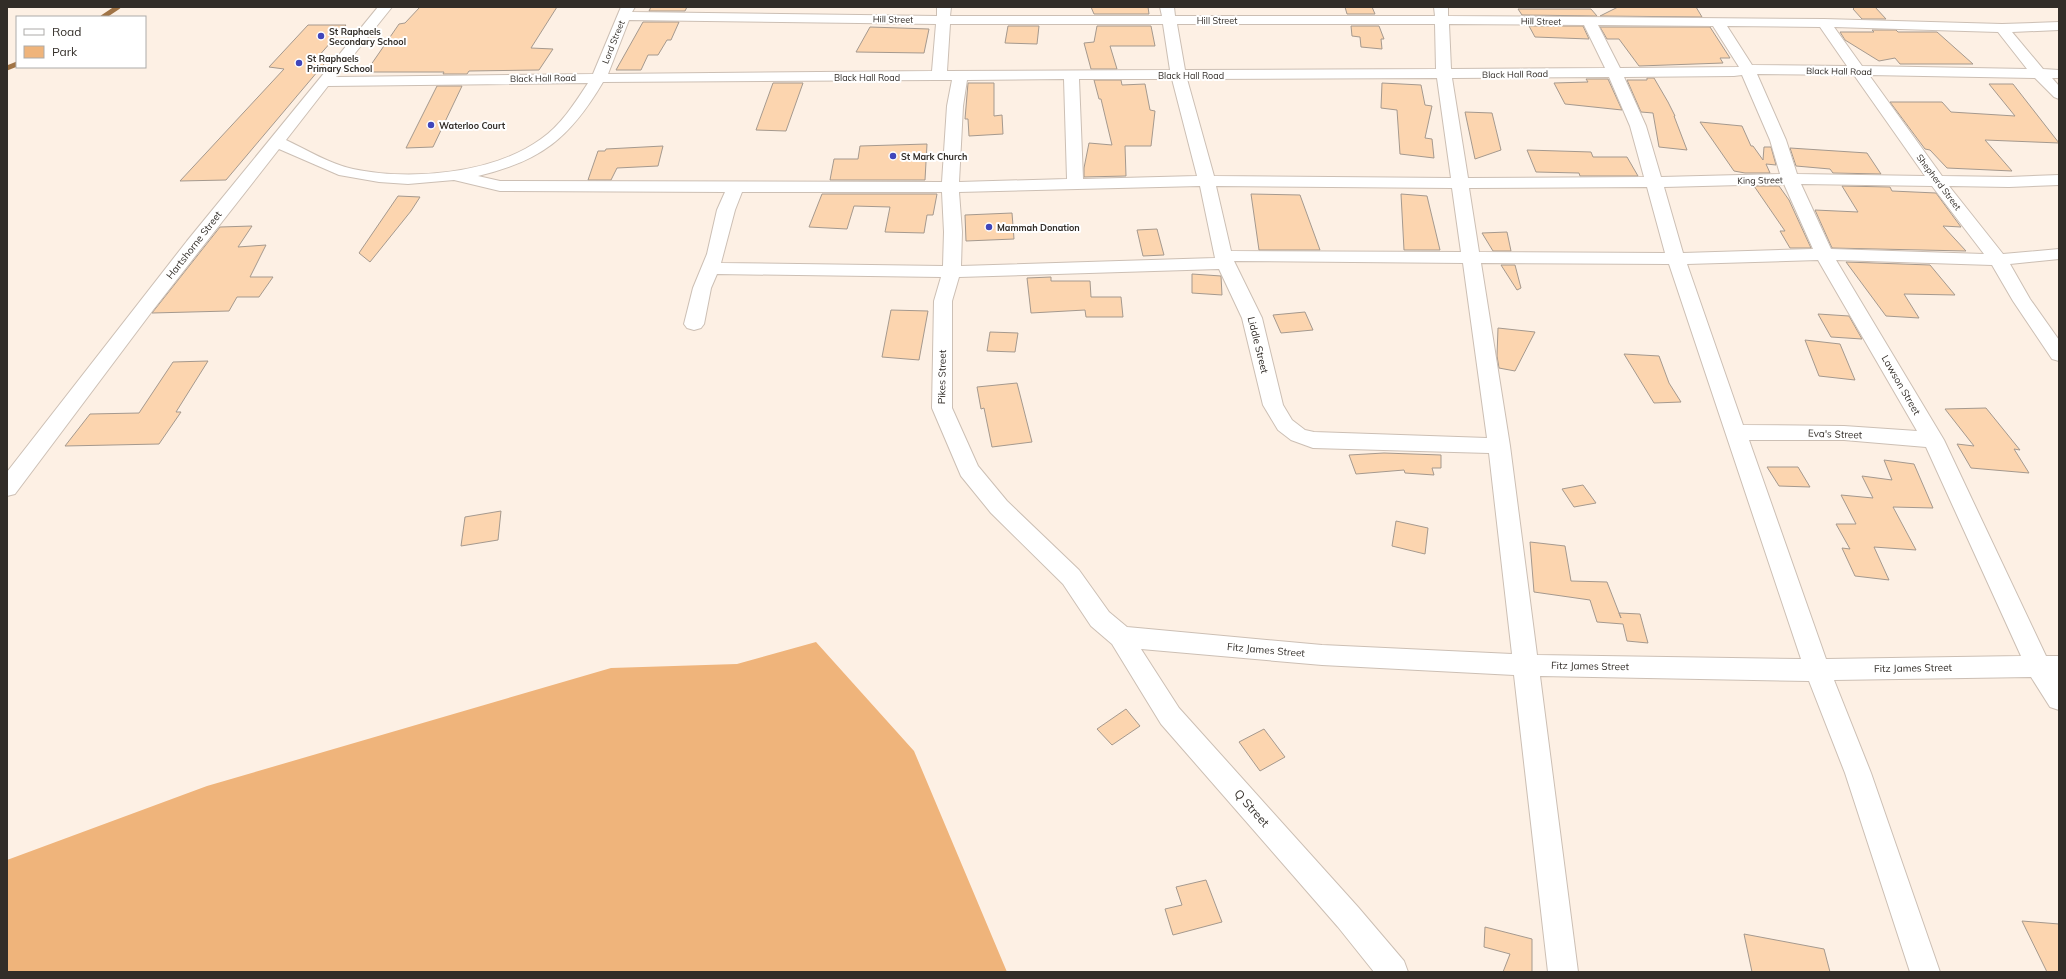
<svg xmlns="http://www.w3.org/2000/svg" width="2066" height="979" font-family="Mulish,sans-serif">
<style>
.green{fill:#efb47b}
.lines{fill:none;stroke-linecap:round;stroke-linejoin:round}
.stream{stroke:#a17446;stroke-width:5}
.building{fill:#fcd5af;stroke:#a5998e}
.minor-casing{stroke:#ccbfb4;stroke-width:2}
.minor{fill:#fff;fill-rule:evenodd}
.poi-dot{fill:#4146bb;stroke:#fff;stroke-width:1.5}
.labels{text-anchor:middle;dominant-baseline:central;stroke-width:4;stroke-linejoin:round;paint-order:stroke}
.far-street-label{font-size:9px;fill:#322d28;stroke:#fff}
.far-poi-label{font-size:9px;font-weight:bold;fill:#322d28;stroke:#fff;text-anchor:start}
.street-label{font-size:10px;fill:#322d28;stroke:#fff}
.near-street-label{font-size:12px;fill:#322d28;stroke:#fff}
</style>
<rect width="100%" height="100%" fill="#fdf0e4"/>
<!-- green -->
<path class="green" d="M816,642L914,751L1007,972H7V860L207,786L611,668L737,664Z"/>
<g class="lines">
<!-- stream -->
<g class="stream">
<path d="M103,17L118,7"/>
<path d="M7,68L17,64"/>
</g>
</g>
<!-- building -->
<g class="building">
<path d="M420,7H557L531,48L553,49L539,70L469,71L467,74H443L444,72H366L399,24L405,23Z"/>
<path d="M651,7H687L685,11H649Z"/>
<path d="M1091,7H1148L1149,14H1094Z"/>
<path d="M1345,7H1372L1375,14H1347Z"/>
<path d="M1618,7H1696L1702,17L1600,16Z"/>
<path d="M1855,7H1875L1886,19H1862L1853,9Z"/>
<path d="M1518,9H1591L1597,16L1522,15Z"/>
<path d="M643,22H679L671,40H667L658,55H648L641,70H616Z"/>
<path d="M308,25H346L317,58H329L226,180L180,181L284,69L269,67Z"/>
<path d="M1008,26H1039L1037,44L1005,43Z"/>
<path d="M1097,26H1151L1155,46H1110L1117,69H1091L1084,43L1094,42Z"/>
<path d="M1351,26H1379L1384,39H1381L1382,49L1361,47L1360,37L1352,36Z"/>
<path d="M1529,26H1583L1589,39L1535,37Z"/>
<path d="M870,27L929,29L924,53L856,52Z"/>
<path d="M1600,27H1710L1730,58H1720L1723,63L1639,66L1619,39H1607Z"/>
<path d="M1872,30H1896L1898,32H1937L1973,64H1900L1895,58L1879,61L1845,40L1840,32H1874Z"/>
<path d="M1647,78H1654L1668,102L1675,116H1674L1687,150L1659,147L1653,113L1641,112L1627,80H1647Z"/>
<path d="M1586,79H1608L1622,110L1565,104L1554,83L1588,82Z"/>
<path d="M1094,80H1121L1122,85L1145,84L1150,110L1155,111L1151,146H1125L1126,176L1084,177V168L1089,143L1112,145L1101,99H1099Z"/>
<path d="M773,83H803L786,131L756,130Z"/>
<path d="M968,83H994V116L1002,115L1003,134L969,136L968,119H965Z"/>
<path d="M1382,83L1421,85L1425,105L1432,106L1425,138L1432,139L1434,158L1400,154L1397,110L1381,108Z"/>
<path d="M1989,84H2013L2059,143L1985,140L2012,171L1947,168L1930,150L1925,149L1890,102H1942L1951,112L2015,116Z"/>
<path d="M437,86H462L433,147L406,148Z"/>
<path d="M1465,112L1492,113L1501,150L1475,159Z"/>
<path d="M1700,122L1742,126L1751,146H1753L1763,160L1764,147H1771L1776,165L1766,164L1770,173H1745L1734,171Z"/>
<path d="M927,144L925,180H830L834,159H858L860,146Z"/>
<path d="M663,146L658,166L617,168L611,180H588L598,151H605L606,149Z"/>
<path d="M1790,148L1867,153L1881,174L1833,173L1830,169L1796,166Z"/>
<path d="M1527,150L1591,152L1593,157H1627L1638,176H1580L1579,173L1536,172Z"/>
<path d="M1754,186H1779L1789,200L1811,248H1790L1780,231H1785Z"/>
<path d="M1842,186L1890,187L1892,191L1936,193L1961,227L1943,226L1966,251L1832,248L1815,210L1858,212Z"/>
<path d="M822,194H937L933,215H927L924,233L885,232L890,207L854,206L847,229L809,227Z"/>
<path d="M1251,194L1300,195L1320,250H1259Z"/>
<path d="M1401,194L1427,196L1440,250H1404Z"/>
<path d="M398,196L420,197L411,211L370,262L359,253Z"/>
<path d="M1012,213L1014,239L966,241L965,215Z"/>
<path d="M252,226L238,247L266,245L250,277H273L259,297H237L229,311L152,313L220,227Z"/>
<path d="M1157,229L1164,255L1143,256L1137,230Z"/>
<path d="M1507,232L1511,251H1493L1482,233Z"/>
<path d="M1846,262L1930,265L1955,295L1904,294L1919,318L1886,316Z"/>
<path d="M1501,265H1515L1521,288L1517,290Z"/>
<path d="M1192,274L1221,276L1222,295L1192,293Z"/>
<path d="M1051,277V281H1090L1091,297H1121L1123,317H1086L1085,310L1031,313L1027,278Z"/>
<path d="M891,310L928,311L919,360L882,357Z"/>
<path d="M1305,312L1313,330L1281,333L1273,315Z"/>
<path d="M1818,314L1849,316L1862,339L1831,337Z"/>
<path d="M1498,328L1535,332L1515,371L1499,368L1497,356Z"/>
<path d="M990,332L1018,333L1015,352L987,351Z"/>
<path d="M1805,340L1840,344L1855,380L1819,376Z"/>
<path d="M1624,354L1659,356L1669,383L1681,402L1654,403Z"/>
<path d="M208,361L176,412H181L159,444L65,446L90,414L139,413L173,362Z"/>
<path d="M1017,383L1032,442L992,447L984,408L981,409L977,387Z"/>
<path d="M1986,408L2020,450L2014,449L2029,473L1971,468L1957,444L1974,446L1945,409Z"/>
<path d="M1384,453L1441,455V468H1432L1434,475L1405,473L1404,470L1356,474L1349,455Z"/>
<path d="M1884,460L1914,464L1933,508L1893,507L1916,550L1874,547L1889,580L1855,576L1842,548L1850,549L1836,524H1856L1841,495L1873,498L1862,476L1892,480Z"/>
<path d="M1767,467H1798L1810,487L1779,486Z"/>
<path d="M1583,485L1596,503L1574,507L1562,489Z"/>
<path d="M501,511L498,540L461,546L465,517Z"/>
<path d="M1396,521L1428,528L1425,554L1392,546Z"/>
<path d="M1530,542L1565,546L1571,581L1607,582L1621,618L1619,613L1640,614L1648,643L1627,641L1623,624L1597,622L1590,600L1534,592Z"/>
<path d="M1126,709L1140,726L1112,745L1097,729Z"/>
<path d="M1264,729L1285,757L1260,771L1239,742Z"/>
<path d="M1206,880L1222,922L1173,935L1165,909L1182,905L1176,887Z"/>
<path d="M2022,921L2059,924V972H2047Z"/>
<path d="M1485,927L1532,939V972H1503L1510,954L1484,947Z"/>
<path d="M1744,934L1824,949L1830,972H1752Z"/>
</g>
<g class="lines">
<!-- minor casing -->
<g class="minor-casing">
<path id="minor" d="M378,7H392L336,77L593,74L621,7H635L632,12L937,16V7H951L950,16H1162L1160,7H1174L1175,16H1435L1434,7H1448V16L1824,19L2002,24L2059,22V30L2012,32L2043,69L2059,70V78H2052L2059,86V99L2054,97L2035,78L1869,75L1942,176L2009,177L2059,175V185L2009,187L1949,186L2003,254L2059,249V259L2010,264L2030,299L2059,340V361L2052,359L2013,301L1992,265L1836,260L1944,440L2046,656H2059V710L2050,707L2031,677L1834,680L1871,773L1940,972H1910L1845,773L1809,681L1540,676L1578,972H1548L1514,675L1322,665L1141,649L1179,708L1358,907L1404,961L1408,972H1374L1338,927L1161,724L1112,644L1091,626L1063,584L991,513L961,476L932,408L934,301L941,277L717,274L711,288L704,324L701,328L694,330L687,328L684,324L693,288L707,254L717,210L725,192L500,191L454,180L408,184L379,182L339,175L279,149L153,310L15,494L7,496V472L187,241ZM629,20L936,24L932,71L608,74ZM950,24H1163L1170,70L947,71ZM1177,24H1435L1436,69L1185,70ZM1449,24L1584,25L1605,68L1451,69ZM1598,25L1713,26L1739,67L1620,68ZM1727,26L1820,27L1847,66L1752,65ZM1834,27L1998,32L2027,69L1862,66ZM1757,74L1854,75L1925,176L1797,174L1786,140ZM1742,75L1770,140L1780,174L1661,177L1646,126L1624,77L1734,76ZM1609,77L1630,126L1644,177L1468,178L1452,78ZM1437,78L1451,178L1214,176L1187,79ZM1064,79L1067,179L959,182L963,106L967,80ZM1079,79H1172L1197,176L1083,179ZM934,80H952L947,106L942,182L500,181L478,176C541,161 570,138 603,82ZM588,83C575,103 561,125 541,139C493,174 410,181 353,169C330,164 307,150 286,140L328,86ZM1784,184L1813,249L1683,253L1664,187ZM1801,184L1932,186L1984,254L1831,249ZM1200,186L1215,258L961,266L962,232L959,192ZM1216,186L1452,188L1461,252L1231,251ZM1647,187L1665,253L1479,252L1469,188ZM742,192H942L944,232L943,266L721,263L735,210ZM1818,260L1917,431L1844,426L1743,425L1687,264ZM1234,261L1463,263L1487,438L1314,432L1305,430L1292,420L1283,405L1262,318ZM1481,263L1669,264L1801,659L1537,655L1510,446ZM1219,269L1242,318L1263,405L1278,430L1291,440L1313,448L1489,453L1512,654L1322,645L1127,627L1109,612L1079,570L1007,501L978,466L952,408V301L959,277ZM1749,440H1844L1926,447L2021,656L1826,659Z"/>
</g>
<!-- minor -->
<use href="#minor" class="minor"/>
</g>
<!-- markers -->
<g class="poi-dot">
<circle cx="321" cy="36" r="4"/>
<circle cx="299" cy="63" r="4"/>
<circle cx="431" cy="125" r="4"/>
<circle cx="893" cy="156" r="4"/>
<circle cx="989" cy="227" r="4"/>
</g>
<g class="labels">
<!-- far-street labels -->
<g class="far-street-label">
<text transform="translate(893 19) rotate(1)">Hill Street</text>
<text x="1217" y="20">Hill Street</text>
<text transform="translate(1541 21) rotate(1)">Hill Street</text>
<text transform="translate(613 42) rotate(-68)">Lord Street</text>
<text transform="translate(1839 71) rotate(1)">Black Hall Road</text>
<text transform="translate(1515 74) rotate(-1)">Black Hall Road</text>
<text x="1191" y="75">Black Hall Road</text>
<text x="867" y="77">Black Hall Road</text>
<text transform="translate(543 78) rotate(-1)">Black Hall Road</text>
<text transform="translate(1760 180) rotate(-1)">King Street</text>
<text transform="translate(1939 182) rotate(53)">Shepherd Street</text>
</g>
<!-- far-poi labels -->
<g class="far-poi-label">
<text x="329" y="31">St Raphaels<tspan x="329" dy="10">Secondary School</tspan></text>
<text x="307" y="58">St Raphaels<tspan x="307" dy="10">Primary School</tspan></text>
<text x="439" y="125">Waterloo Court</text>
<text x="901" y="156">St Mark Church</text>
<text x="997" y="227">Mammah Donation</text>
</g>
<!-- street labels -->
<g class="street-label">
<text transform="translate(194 245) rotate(-52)">Hartshorne Street</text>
<text transform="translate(1258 345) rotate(76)">Liddle Street</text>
<text transform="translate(942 377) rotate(-89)">Pikes Street</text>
<text transform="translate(1901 385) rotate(60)">Lawson Street</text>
<text transform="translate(1835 434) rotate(2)">Eva's Street</text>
<text transform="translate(1266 650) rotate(5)">Fitz James Street</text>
<text transform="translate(1590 666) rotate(1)">Fitz James Street</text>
<text transform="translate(1913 668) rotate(-1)">Fitz James Street</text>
</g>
<!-- near-street labels -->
<g class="near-street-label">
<text transform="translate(1252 808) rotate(48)">Q Street</text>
</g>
</g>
<!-- border -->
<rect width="2066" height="979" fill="none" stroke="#322d28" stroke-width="16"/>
<!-- legend -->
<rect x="16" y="16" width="130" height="52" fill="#ffffff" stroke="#adaba9"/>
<rect x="24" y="29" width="20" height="6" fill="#ffffff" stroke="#adaba9"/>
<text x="52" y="36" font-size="12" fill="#322d28">Road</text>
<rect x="24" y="46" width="20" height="12" fill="#efb47b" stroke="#adaba9"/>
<text x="52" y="56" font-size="12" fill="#322d28">Park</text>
</svg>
